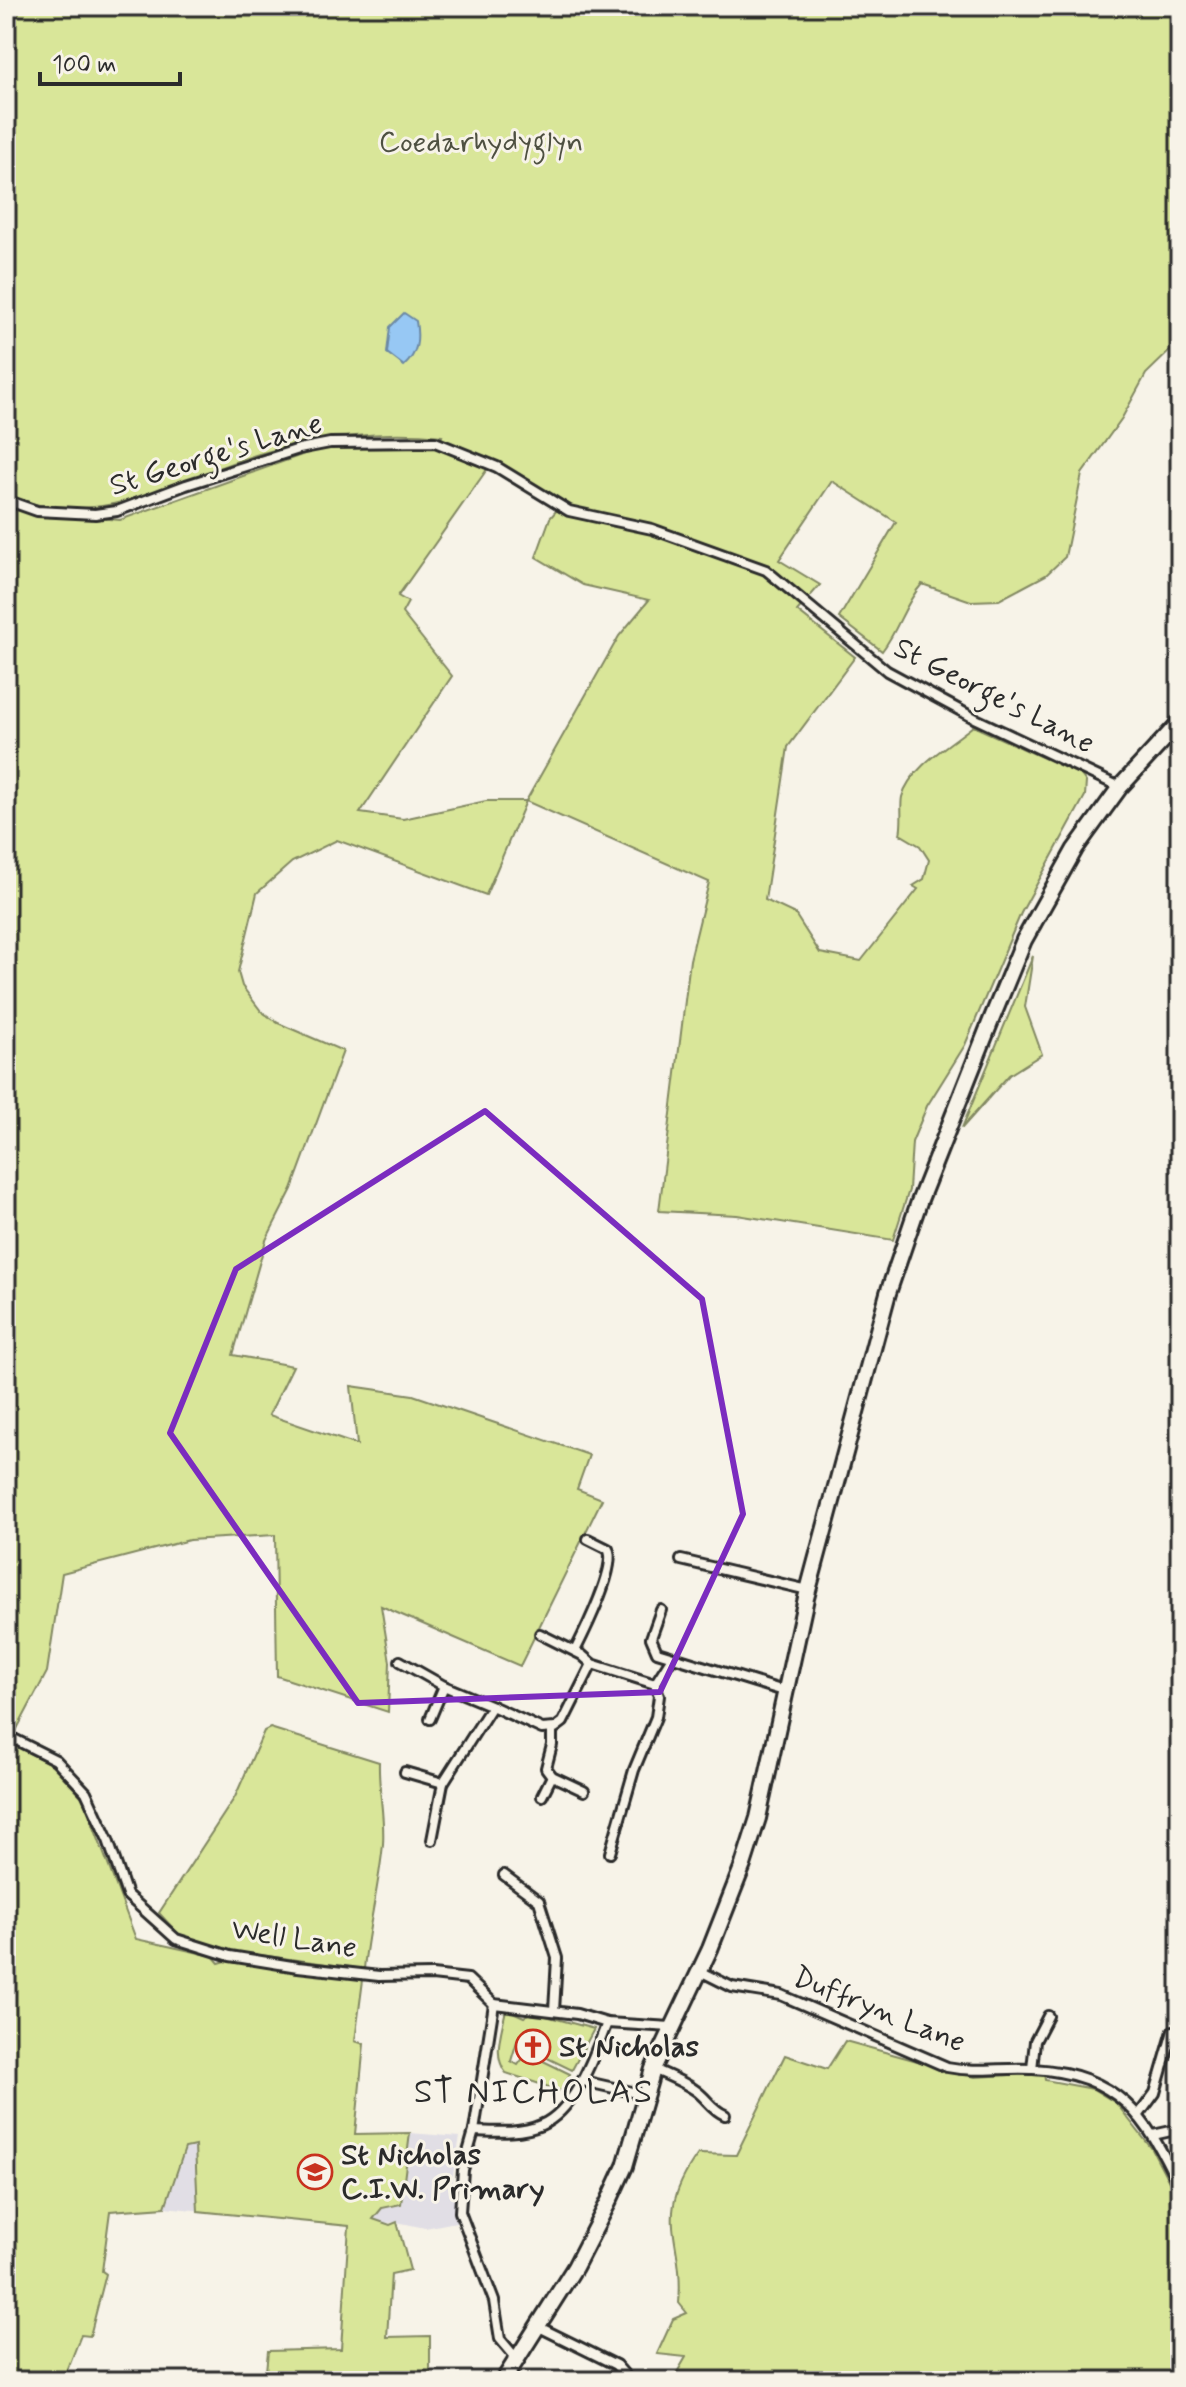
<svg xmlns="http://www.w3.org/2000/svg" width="1186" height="2387" font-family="Mynerve,sans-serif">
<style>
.built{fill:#e1dee5}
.green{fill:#d9e699;stroke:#828862;stroke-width:2;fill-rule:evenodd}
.water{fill:#97c8f4;stroke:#6c89a4;stroke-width:2}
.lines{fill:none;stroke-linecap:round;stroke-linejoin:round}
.street-casing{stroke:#2b2b2b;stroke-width:14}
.primary-casing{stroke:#2b2b2b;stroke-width:20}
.street{stroke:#f7f3e8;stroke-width:8}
.primary{stroke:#f7f3e8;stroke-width:14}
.marked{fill:none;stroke:#7b2cbf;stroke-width:6;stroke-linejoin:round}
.labels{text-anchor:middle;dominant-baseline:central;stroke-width:6;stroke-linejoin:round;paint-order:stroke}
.park-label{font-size:30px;fill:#4e5041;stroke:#f7f3e8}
.street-label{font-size:30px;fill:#2b2b2b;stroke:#f7f3e8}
.poi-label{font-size:30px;font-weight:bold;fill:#2b2b2b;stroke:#f7f3e8;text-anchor:start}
.quarter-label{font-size:34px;letter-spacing:2px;fill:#2b2b2b;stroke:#f7f3e8}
</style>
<rect width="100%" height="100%" fill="#f7f3e8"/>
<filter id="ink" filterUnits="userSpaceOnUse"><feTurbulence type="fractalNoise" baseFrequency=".0125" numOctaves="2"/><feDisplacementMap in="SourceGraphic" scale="16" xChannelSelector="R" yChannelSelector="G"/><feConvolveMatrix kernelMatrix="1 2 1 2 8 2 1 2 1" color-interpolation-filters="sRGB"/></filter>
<g filter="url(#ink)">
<!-- built -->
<path class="built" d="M410,2133L460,2137L451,2186L456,2187V2222L425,2228L397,2222L349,2226L165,2207L185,2147Z"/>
<!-- green -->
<g class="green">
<path d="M6,6H1180V341L1146,374L1122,418L1082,474L1065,557L1046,575L999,600L971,601L922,584C904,604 899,629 882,651L839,618L896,522L832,481L779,560L820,585L797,611L855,657L788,747L765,900L795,914L820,953L861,961L918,889L913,886L924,879L929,860L920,846L900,834C903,822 900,806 902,797C909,768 951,744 973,726L1081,775L1086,782L1085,796L1021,913L965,1045L927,1106L912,1142L909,1190L893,1240L737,1215L659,1211L690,960L709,882L526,801L486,895L337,840L292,862L257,893L238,972L242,986L261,1011L278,1023L343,1051L292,1189L266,1240L233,1355L293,1366L269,1415L357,1445L351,1386L413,1395L589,1455L577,1489L602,1499L520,1666L381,1606L390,1662L388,1712L277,1676L275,1535L189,1540L62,1573L47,1672L17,1729L6,1724V506L14,510L120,520L324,447H437L442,436C382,430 317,437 259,454C175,479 95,535 6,494ZM488,468L557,510L550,518L536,557L583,585L649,600L619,636L526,801H486L403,819L360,813L452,676L402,613L408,602L398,596Z"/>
<path d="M1033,956L1025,1007L1042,1054L1009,1075L962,1128Z"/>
<path d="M270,1728L379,1762C378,1790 385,1816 383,1844C379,1887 368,1927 364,1969L207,1948L185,1941L159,1913L235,1797L264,1731Z"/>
<path d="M6,1741L51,1764L83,1798L136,1939L213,1956L219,1963L229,1960L363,1980L355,2041L364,2044L355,2134L410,2133L401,2204L382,2208L373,2219L390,2225L397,2222L410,2270L391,2274L387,2337L430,2336V2381H265L268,2351L341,2349L349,2226L198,2211L195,2146L185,2148L165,2207L110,2211L102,2271L106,2274L90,2336L81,2335L63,2381H6Z"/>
<path d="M506,2009L524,2017L531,2012L594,2029L572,2070L535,2052L543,2035L529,2027L518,2038L511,2061L518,2065L526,2054L531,2055L570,2074L561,2091L506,2073C492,2055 502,2031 506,2009Z"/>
<path d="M845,2041L975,2077L1044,2073L1045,2080L1093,2089L1116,2103L1152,2149L1180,2203V2381H672L686,2357L657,2354L673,2319L687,2313L679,2303C685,2236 651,2220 698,2154L736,2155L785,2055L827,2069Z"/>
</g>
<!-- water -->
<path class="water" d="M404,313L416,321C419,340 418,353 404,366L387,353L390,327Z"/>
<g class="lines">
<!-- street casing -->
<g class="street-casing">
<g id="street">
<path d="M6,500L37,511L95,514L117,511L186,485L299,449L330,443L435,442L497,467L569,511L652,529L766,570L887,671L976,719L1120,787"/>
<path d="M681,1560L808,1590"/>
<path d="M661,1610L651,1638L657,1652L784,1691"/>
<path d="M540,1634L582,1655L592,1664L655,1684"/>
<path d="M575,1651C584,1633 618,1565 608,1549L588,1539"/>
<path d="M400,1661L444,1686L492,1706"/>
<path d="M430,1719L444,1686"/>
<path d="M552,1729V1745L546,1768L552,1776L584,1791"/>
<path d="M6,1735L56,1760L86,1792L108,1840L127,1895L176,1939L230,1956L298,1967L379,1976L432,1975L468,1979L494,2004L577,2014L607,2023L671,2027"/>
<path d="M405,1772L443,1783"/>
<path d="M542,1796L552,1776"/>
<path d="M432,1840L443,1783L492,1706L542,1729L555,1728L563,1722L592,1664"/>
<path d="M610,1853L634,1770L656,1717L659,1696L655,1684L671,1659"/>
<path d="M504,1875L539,1901L557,1958L554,2011"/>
<path d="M700,1971L732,1987L781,1995L947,2067C977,2073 1003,2067 1033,2069C1118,2074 1146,2115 1180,2188"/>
<path d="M494,2004L474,2131L463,2170L460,2212L494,2301L500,2339L517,2359"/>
<path d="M653,2069C667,2075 682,2081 695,2090C707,2098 711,2109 725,2115"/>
<path d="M1032,2069L1035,2041L1048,2016"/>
<path d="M583,2081L645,2095"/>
<path d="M1138,2116L1155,2093L1173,2031"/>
<path d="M474,2131C496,2132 521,2134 541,2125C576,2110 594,2055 607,2023"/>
<path d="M1153,2135L1180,2129"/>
<path d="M537,2326L616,2365L630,2381"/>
</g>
</g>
<!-- primary casing -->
<g class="primary-casing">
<path id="primary" d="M503,2381L575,2267L608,2203L625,2166L653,2069L710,1949L743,1865L758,1818L806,1598L888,1293L919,1202L992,1018L1024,940L1075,849L1120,787L1180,722"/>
</g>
<!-- street -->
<use href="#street" class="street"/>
<!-- primary -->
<use href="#primary" class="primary"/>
</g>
</g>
<!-- marked area -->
<path class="marked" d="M485,1111L702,1299L743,1514L660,1692L358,1703L170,1433L236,1269Z"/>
<!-- icons -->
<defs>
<g id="church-ring" transform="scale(1.8)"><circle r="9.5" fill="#f7f3e8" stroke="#c8321e" stroke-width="1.5"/><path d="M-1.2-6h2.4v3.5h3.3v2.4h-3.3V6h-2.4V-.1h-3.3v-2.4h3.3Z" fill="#c8321e"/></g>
<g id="school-ring" transform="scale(1.8)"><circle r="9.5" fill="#f7f3e8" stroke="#c8321e" stroke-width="1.5"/><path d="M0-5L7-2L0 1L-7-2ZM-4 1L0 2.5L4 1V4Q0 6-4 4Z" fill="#c8321e"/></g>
</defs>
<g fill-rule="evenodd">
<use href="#church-ring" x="533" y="2047"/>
<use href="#school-ring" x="315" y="2172"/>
</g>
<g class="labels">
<!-- park labels -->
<g class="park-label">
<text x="481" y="142">Coedarhydyglyn</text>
</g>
<!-- street labels -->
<g class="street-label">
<text transform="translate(216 455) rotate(-17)">St George's Lane</text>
<text transform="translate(994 696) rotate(27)">St George's Lane</text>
<text transform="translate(294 1939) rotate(9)">Well Lane</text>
<text transform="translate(879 2010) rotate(22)">Duffryn Lane</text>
</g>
<!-- poi labels -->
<g class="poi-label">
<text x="559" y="2047">St Nicholas</text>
<text x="341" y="2155">St Nicholas<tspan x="341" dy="34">C.I.W. Primary</tspan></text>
</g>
<!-- quarter labels -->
<g class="quarter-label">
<text x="534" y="2092">ST NICHOLAS</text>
</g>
</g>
<!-- margin -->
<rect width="1186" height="2387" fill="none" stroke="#f7f3e8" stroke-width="32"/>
<rect x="16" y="16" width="1154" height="2355" fill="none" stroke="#2b2b2b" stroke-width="3" filter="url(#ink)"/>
<!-- scale -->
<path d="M40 72v12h140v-12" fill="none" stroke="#2b2b2b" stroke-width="4"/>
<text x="52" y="72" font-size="24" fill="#2b2b2b" stroke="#f7f3e8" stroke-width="6" paint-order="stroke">100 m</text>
</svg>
